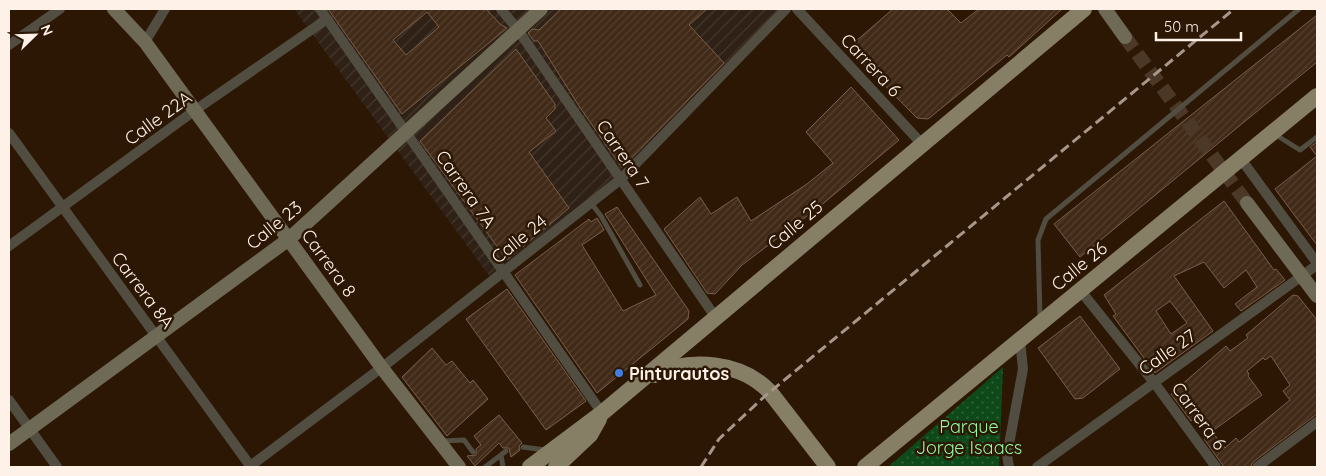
<svg xmlns="http://www.w3.org/2000/svg" width="1326" height="476" font-family="Quicksand,sans-serif">
<style>
.industrial{fill:url(#industrial-furrows)}
.grass{fill:url(#grass-dots)}
.building{fill:url(#building-hatch);stroke:#795f4a;fill-rule:evenodd}
.lines{fill:none;stroke-linecap:round;stroke-linejoin:round}
.secondary-tunnel{stroke:#4c3827;stroke-width:14;stroke-dasharray:14 7;stroke-linecap:butt}
.lane{stroke:#514e41;stroke-width:5}
.street{stroke:#514e41;stroke-width:10}
.secondary{stroke:#6f6a55;stroke-width:14}
.primary{stroke:#867f65;stroke-width:16}
.rail{stroke:#a7978a;stroke-width:3;stroke-dasharray:10 5;stroke-linecap:butt}
.shop-dot{fill:#3f7fe0;stroke:#2c1705;stroke-width:2}
.labels{text-anchor:middle;dominant-baseline:central;stroke-width:5;stroke-linejoin:round;paint-order:stroke}
.street-label{font-size:18px;fill:#fef1e8;stroke:#2c1705}
.poi-label{font-size:18px;font-weight:bold;fill:#fef1e8;stroke:#2c1705;text-anchor:start}
.park-label{font-size:18px;fill:#94f89e;stroke:#2c1705}
</style>
<defs>
<pattern id="industrial-furrows" width="10" height="10" patternUnits="userSpaceOnUse" patternTransform="scale(1.25)"><rect width="10" height="10" fill="#2f2115"/><path d="M-1 1l2-2M0 10L10 0M9 11l2-2" fill="none" stroke="#44372c"/></pattern>
<pattern id="grass-dots" width="8" height="8" patternUnits="userSpaceOnUse" patternTransform="scale(1.25)"><rect width="8" height="8" fill="#0e491a"/><path d="M2 2h.1M6 6h.1" fill="none" stroke="#32643b" stroke-width="1.8" stroke-linecap="round"/></pattern>
<pattern id="building-hatch" width="6" height="6" patternUnits="userSpaceOnUse" patternTransform="scale(1.25)"><rect width="6" height="6" fill="#412a17"/><path d="M-1 1l2-2M0 6l6-6M5 7l2-2" fill="none" stroke="#543f2e"/></pattern>
</defs>
<rect width="100%" height="100%" fill="#2c1705"/>
<!-- industrial -->
<path class="industrial" d="M294,9H786L621,179L493,281Z"/>
<!-- grass -->
<path class="grass" d="M1003,367L999,467H888Z"/>
<!-- building -->
<g class="building">
<path d="M328,9H486L500,24L507,28L402,114ZM427,12L439,27L406,55L393,40Z"/>
<path d="M561,9H707L689,25L724,63L622,168L579,106L538,41H534L528,33L532,29L539,30Z"/>
<path d="M893,9H947L961,23L979,9H1062L1009,57L1007,55L928,119L917,118L848,48Z"/>
<path d="M1317,15V62L1080,257L1054,224Z"/>
<path d="M516,49L555,104V109L546,118L556,131L529,152L569,208L507,260L420,141Z"/>
<path d="M851,87L899,140L819,207L742,265L715,294L707,293L664,229L700,197L711,214L737,197L751,221L807,184L833,163L806,132Z"/>
<path d="M1317,142V245L1275,189L1317,156L1310,147Z"/>
<path d="M1224,201L1274,270L1276,269L1285,280L1241,311L1235,304L1257,287L1246,270L1224,288L1204,262L1174,276L1213,331L1155,373L1113,316L1116,314L1104,295ZM1170,301L1187,323L1171,334L1156,311Z"/>
<path d="M617,207L689,311L688,319L597,393L515,275L589,219L591,222L597,218L604,230L582,245L623,311L656,295L605,214Z"/>
<path d="M507,289L586,401L546,430L466,319Z"/>
<path d="M1293,295L1298,296L1317,320V414L1253,462L1250,467H1224L1204,439L1212,432L1225,448L1236,438L1239,442L1290,400L1283,391L1290,385L1271,356L1265,360L1263,358L1247,371L1249,374L1248,376L1262,395L1211,432L1197,416L1191,421L1171,394L1226,346L1230,351L1248,338L1246,335Z"/>
<path d="M1080,316L1120,369L1083,398L1075,399L1038,348Z"/>
<path d="M432,348L446,365L452,361L470,383L473,380L488,399L447,436L402,377Z"/>
<path d="M499,415L522,443L519,446L520,450L511,457L509,448H503L499,443L475,466L467,456L476,455V449L481,445L474,436Z"/>
</g>
<g class="lines">
<!-- secondary-tunnel -->
<path class="secondary-tunnel" d="M1125,37L1247,203"/>
<!-- lane -->
<g class="lane">
<path d="M1276,135L1300,150L1317,137"/>
<path d="M591,203L601,216L640,285"/>
<path d="M1040,317L1038,240L1046,219L1299,9"/>
<path d="M442,441L464,440L473,452"/>
<path d="M523,447L545,450"/>
<path d="M485,467L501,455"/>
<path d="M503,467L501,455L506,451"/>
</g>
<!-- street -->
<g class="street">
<path d="M320,9L602,413"/>
<path d="M501,9L518,30L716,318"/>
<path d="M797,9L922,144"/>
<path d="M145,42L165,9"/>
<path d="M9,45L60,9"/>
<path d="M9,133L251,467"/>
<path d="M1241,159L1317,263"/>
<path d="M9,246L194,111L327,19"/>
<path d="M1080,290L1153,381L1216,467"/>
<path d="M9,400L57,467"/>
<path d="M249,467L389,362L621,179L786,9"/>
<path d="M1009,467L1007,455L1023,369L1020,340"/>
<path d="M1037,467L1317,265"/>
<path d="M1257,467L1317,422"/>
</g>
<!-- secondary -->
<g class="secondary">
<path d="M114,9L145,42L382,368L459,467"/>
<path d="M1105,9L1125,37"/>
<path d="M1247,203L1317,296"/>
<path d="M9,444L289,239L541,9"/>
</g>
<!-- primary -->
<g class="primary">
<path d="M654,375C690,357 742,362 770,392L828,467"/>
<path d="M530,467L602,413L1084,9"/>
<path d="M556,467L590,435L599,419"/>
<path d="M865,467L1317,96"/>
</g>
<!-- rail -->
<path class="rail" d="M701,467L719,439L765,396L1234,9"/>
</g>
<!-- markers -->
<circle class="shop-dot" cx="619" cy="373" r="5"/>
<g class="labels">
<!-- street labels -->
<g class="street-label">
<text transform="translate(871 65) rotate(47)">Carrera 6</text>
<text transform="translate(158 118) rotate(-36)">Calle 22A</text>
<text transform="translate(623 154) rotate(56)">Carrera 7</text>
<text transform="translate(466 189) rotate(55)">Carrera 7A</text>
<text transform="translate(274 225) rotate(-39)">Calle 23</text>
<text transform="translate(795 225) rotate(-40)">Calle 25</text>
<text transform="translate(519 239) rotate(-39)">Calle 24</text>
<text transform="translate(329 263) rotate(54)">Carrera 8</text>
<text transform="translate(1079 266) rotate(-39)">Calle 26</text>
<text transform="translate(143 290) rotate(53)">Carrera 8A</text>
<text transform="translate(1167 352) rotate(-35)">Calle 27</text>
<text transform="translate(1199 416) rotate(54)">Carrera 6</text>
</g>
<!-- poi labels -->
<g class="poi-label">
<text x="629" y="373">Pinturautos</text>
</g>
<!-- park labels -->
<g class="park-label">
<text x="969" y="426">Parque<tspan x="969" dy="21">Jorge Isaacs</tspan></text>
</g>
</g>
<!-- border -->
<rect width="1326" height="476" fill="none" stroke="#fef1e8" stroke-width="20"/>
<!-- north arrow -->
<g transform="translate(35 35) rotate(67)" stroke="#2c1705" stroke-width="4" paint-order="stroke">
<path d="M0-4L9 19L0 12L-9 19Z" fill="#fef1e8"/>
<text y="-8" font-size="14" font-weight="bold" text-anchor="middle" fill="#fef1e8">N</text>
</g>
<!-- scale -->
<path d="M1156 32v8h85v-8" fill="none" stroke="#fef1e8" stroke-width="2.5"/>
<text x="1164" y="32" font-size="15" fill="#fef1e8" stroke="#2c1705" stroke-width="4" paint-order="stroke">50 m</text>
</svg>
